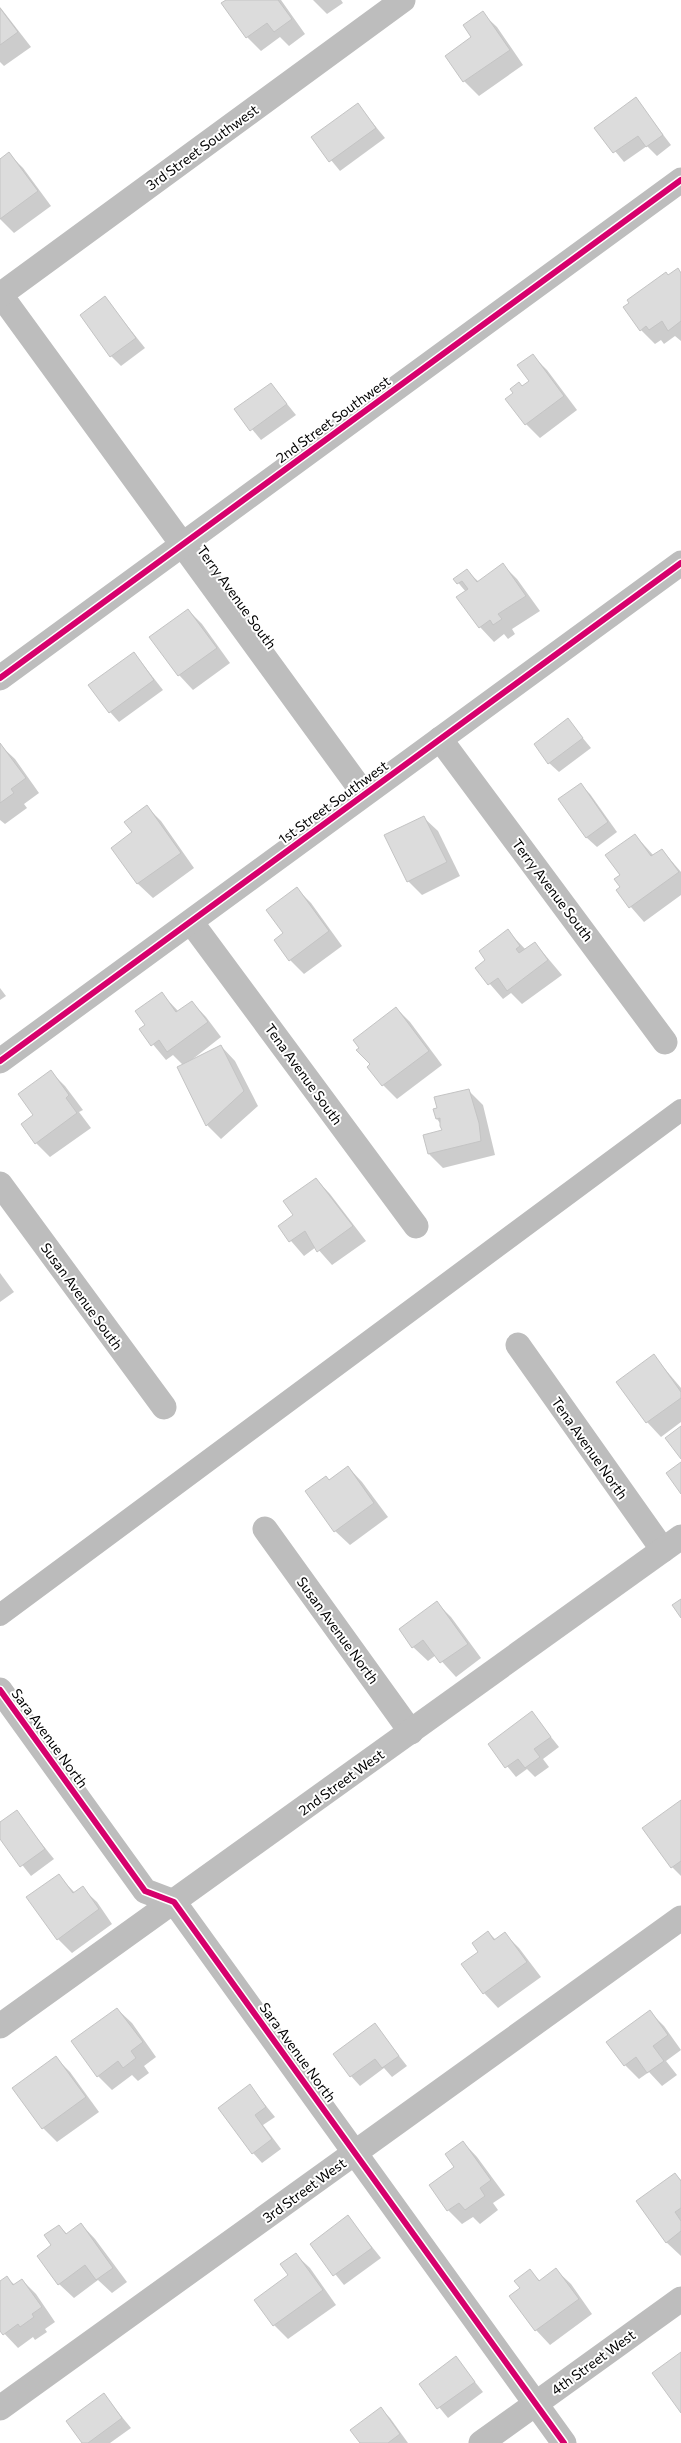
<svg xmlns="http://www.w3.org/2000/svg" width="681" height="2443" font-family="Commissioner,sans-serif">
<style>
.shadow{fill:#0003}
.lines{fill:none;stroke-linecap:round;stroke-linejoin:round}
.canal{stroke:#bbb;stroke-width:22}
.building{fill:#dcdcdc;stroke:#c4c4c4}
.minor{stroke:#bdbdbd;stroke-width:25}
.cycleway-casing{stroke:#fff;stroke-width:9}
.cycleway{stroke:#d6006c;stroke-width:6}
.labels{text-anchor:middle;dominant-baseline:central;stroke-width:4;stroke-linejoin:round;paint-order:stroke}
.street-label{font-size:14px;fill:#000;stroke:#fff}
</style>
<rect width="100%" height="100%" fill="#fff"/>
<!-- shadow -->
<g class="shadow">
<path d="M228,0H281L305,34L289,46L280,37L261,51L247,37Z"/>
<path d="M313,0H341L343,3L327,14Z"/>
<path d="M0,7L31,47L4,66L0,62Z"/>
<path d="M482,13L497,27L523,65L479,96L464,81L447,56L473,38Z"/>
<path d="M636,99L671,145L657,156L647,146L624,162L596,128Z"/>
<path d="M358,105L385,138L340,171L313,138Z"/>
<path d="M9,154L23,168L51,206L14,233L0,219V160Z"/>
<path d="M681,273V341L675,336L664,344L661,340L655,344L641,330Z"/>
<path d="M105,298L145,348L121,366L111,356Z"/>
<path d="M533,356L547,370L577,410L540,438L526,424L522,387L530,381Z"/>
<path d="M271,384L296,415L261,440L236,410Z"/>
<path d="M503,565L517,579L540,611L512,629L515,634L508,639L504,634L494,642L480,627L466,592L455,579L467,571L479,582Z"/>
<path d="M188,610L202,624L230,663L193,690L179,675Z"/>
<path d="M134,653L163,690L119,722L110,712Z"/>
<path d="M568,720L591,748L559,772L549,763Z"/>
<path d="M0,745L15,759L39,793L24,804L27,808L5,824L0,820Z"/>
<path d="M581,785L590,794L617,832L597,847L587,838L560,799Z"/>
<path d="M147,807L161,821L194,868L153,898L138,884L113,848L134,833Z"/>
<path d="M423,817L438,831L460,876L422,895L408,881Z"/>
<path d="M635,835L654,856L662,850L681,872V895L644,922L617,891L622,887V875Z"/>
<path d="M297,889L311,903L342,946L304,974L290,960L285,934Z"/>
<path d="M508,931L526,950L535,943L562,975L522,1004L511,993L503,999L476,968L487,960Z"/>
<path d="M0,988L6,996L0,1000Z"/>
<path d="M162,994L179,1012L192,1002L206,1017L221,1037L189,1062L221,1046L235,1061L258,1106L221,1139L207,1125L183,1065L173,1055L166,1060L141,1030L147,1025Z"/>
<path d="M396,1008L410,1022L442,1065L397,1099L383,1085Z"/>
<path d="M51,1072L65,1086L83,1110L79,1112L91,1128L50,1157L36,1143L35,1115Z"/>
<path d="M468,1090L483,1105L495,1155L443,1168L429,1154L445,1130L437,1119Z"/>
<path d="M316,1179L330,1194L366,1241L332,1265L316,1247L304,1256L279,1227L295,1215Z"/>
<path d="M0,1273L14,1292L0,1302Z"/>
<path d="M654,1356L681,1388V1422L661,1437L647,1422Z"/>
<path d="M348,1467L362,1482L388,1517L350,1545L335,1531L329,1481Z"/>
<path d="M437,1603L451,1617L481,1658L456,1677L436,1655L428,1661L413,1647Z"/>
<path d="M532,1713L559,1747L543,1759L549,1767L535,1777L527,1769L516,1777L489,1744Z"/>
<path d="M681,1802V1876L672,1867Z"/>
<path d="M16,1812L54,1859L31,1876L0,1837V1824Z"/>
<path d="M58,1875L75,1893L82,1888L97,1902L112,1924L72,1953L58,1939Z"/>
<path d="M488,1932L496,1940L505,1934L519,1948L541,1977L498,2008L484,1993L463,1964L480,1952Z"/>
<path d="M117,2009L132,2023L156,2057L144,2066L149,2073L138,2081L132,2075L112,2090L98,2076Z"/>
<path d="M650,2012L664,2026L681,2050L666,2061L677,2075L662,2086L649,2072L639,2079L625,2065Z"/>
<path d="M375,2025L407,2066L392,2077L384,2068L360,2086L351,2076Z"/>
<path d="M56,2058L70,2072L99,2112L57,2142L43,2128Z"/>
<path d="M250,2086L275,2117L263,2125L281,2149L262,2163L253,2153Z"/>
<path d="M463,2142L477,2157L505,2195L493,2203L498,2210L480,2224L473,2217L462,2224L448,2210Z"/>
<path d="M675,2174L681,2180V2256L666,2242Z"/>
<path d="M348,2217L381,2258L344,2285L311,2244Z"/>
<path d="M81,2224L95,2239L127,2282L112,2293L98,2280L74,2298L59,2284L53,2246L59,2226L67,2234Z"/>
<path d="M295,2254L310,2268L336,2305L288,2339L274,2325Z"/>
<path d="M556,2270L571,2284L592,2314L550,2345L536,2330L522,2289L530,2271L540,2281Z"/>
<path d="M7,2278L15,2285L22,2280L36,2294L55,2322L45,2329L47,2332L35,2340L33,2337L18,2348L0,2329V2283Z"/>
<path d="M456,2358L483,2392L448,2418L420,2384Z"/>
<path d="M104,2395L131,2428L110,2443H84Z"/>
<path d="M381,2409L390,2418L408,2443H361Z"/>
</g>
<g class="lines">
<!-- canal -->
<path class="canal" d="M0,1615L681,1110"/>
</g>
<!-- building -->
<g class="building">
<path d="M226,0H278L292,19L274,32L267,23L246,38L221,3Z"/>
<path d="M0,8L18,32L0,45Z"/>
<path d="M483,11L510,50L463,82L445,56L471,37L463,25Z"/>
<path d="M636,97L663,135L646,147L638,136L613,153L594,128Z"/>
<path d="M358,103L376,128L329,162L311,137Z"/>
<path d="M9,152L38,191L0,219V159Z"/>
<path d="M678,268L681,273V321L668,331L662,321L649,330L646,326L640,331L623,307L629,303L627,300L666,272L668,275Z"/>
<path d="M105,296L136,338L110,357L80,315Z"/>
<path d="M533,354L564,396L525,425L505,399L513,393L510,389L519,382L522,386L529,381L517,365Z"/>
<path d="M271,383L287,404L250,431L234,409Z"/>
<path d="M503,563L526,596L498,614L502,619L493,625L490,620L479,628L456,597L468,589L462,581L457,584L453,579L467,569L477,582Z"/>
<path d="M188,609L217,648L178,676L149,637Z"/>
<path d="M134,652L154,680L109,713L88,685Z"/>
<path d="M568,718L583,738L548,764L534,744Z"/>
<path d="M0,743L26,778L11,789L14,793L0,803Z"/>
<path d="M581,783L608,822L586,838L558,799Z"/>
<path d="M147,805L181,853L137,884L111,848L132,832L124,822Z"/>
<path d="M424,816L447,862L407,882L384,835Z"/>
<path d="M635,834L651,856L662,849L679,872L629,908L616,890L620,887L614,879L620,875L605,855Z"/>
<path d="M297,887L329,931L289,961L274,940L283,933L266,910Z"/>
<path d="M508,929L520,946L516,949L519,953L535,942L548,960L507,991L498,978L488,985L475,968L485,960L479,951Z"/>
<path d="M162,992L176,1012L192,1001L208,1022L167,1052L159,1040L151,1046L139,1029L145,1025L135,1011Z"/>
<path d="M396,1007L429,1051L382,1086L367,1067L370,1064L356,1050L359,1048L353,1040Z"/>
<path d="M221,1045L244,1091L206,1126L177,1067Z"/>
<path d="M51,1070L69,1095L66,1098L77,1113L35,1144L21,1124L33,1115L18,1094Z"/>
<path d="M469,1089L479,1123L481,1141L428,1154L423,1135L442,1130L440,1126V1118L436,1119L433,1109L437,1108L434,1097Z"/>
<path d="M316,1178L353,1226L317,1252L305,1231L289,1242L278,1226L293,1215L283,1201Z"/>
<path d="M654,1354L681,1392V1398L646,1423L616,1382Z"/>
<path d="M681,1426V1459L665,1438Z"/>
<path d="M681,1462V1494L666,1473Z"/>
<path d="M348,1466L374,1503L334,1532L305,1491L326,1476L329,1480Z"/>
<path d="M681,1599V1618L672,1605Z"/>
<path d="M437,1601L468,1644L440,1663L423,1640L412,1648L399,1629Z"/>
<path d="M532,1711L551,1737L534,1749L540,1757L525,1768L518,1759L505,1768L488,1744Z"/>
<path d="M681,1800V1861L671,1868L642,1828Z"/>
<path d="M17,1810L45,1849L20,1867L0,1839V1822Z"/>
<path d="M59,1874L73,1893L83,1886L99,1909L57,1940L26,1897Z"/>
<path d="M488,1931L494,1940L505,1932L527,1962L483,1994L461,1964L478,1952L472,1943Z"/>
<path d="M117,2008L143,2042L131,2051L136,2058L123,2068L118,2061L97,2077L71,2041Z"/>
<path d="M650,2010L668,2035L653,2046L664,2061L647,2073L636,2057L624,2066L606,2042Z"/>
<path d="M375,2023L399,2056L382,2068L375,2059L350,2077L333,2054Z"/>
<path d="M56,2056L86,2097L42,2129L12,2088Z"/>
<path d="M250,2084L266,2107L255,2115L272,2139L252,2154L218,2108Z"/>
<path d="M463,2141L491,2180L480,2188L485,2196L465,2210L459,2203L447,2211L429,2185L454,2167L445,2154Z"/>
<path d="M675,2173L681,2181V2208L675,2212L681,2221V2231L666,2243L636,2201Z"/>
<path d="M348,2215L372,2248L333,2276L310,2244Z"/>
<path d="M81,2223L113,2268L96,2280L85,2265L58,2285L37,2256L51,2245L44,2235L59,2225L66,2234Z"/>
<path d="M296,2253L323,2290L273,2326L254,2300L288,2275L280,2264Z"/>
<path d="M556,2268L579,2299L535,2331L509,2296L520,2288L514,2281L530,2269L539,2281Z"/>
<path d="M7,2276L13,2285L22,2279L42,2307L32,2314L34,2317L20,2327L18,2324L3,2335L0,2331V2281Z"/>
<path d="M681,2352V2413L652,2373Z"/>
<path d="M456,2356L475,2382L437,2409L419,2384Z"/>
<path d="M104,2393L122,2418L88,2443H82L66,2421Z"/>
<path d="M381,2407L400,2434L388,2443H360L350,2430Z"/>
</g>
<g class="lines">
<!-- minor -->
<g class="minor">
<path d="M0,294L364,794"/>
<path d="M0,295L403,0"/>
<path d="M0,678L681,180"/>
<path d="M440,739L665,1042"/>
<path d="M191,922L416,1226"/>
<path d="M0,1061L681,563"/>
<path d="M0,1184L164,1407"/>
<path d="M518,1345L663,1550"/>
<path d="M265,1529L411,1732"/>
<path d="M0,1690L145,1891L174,1902L564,2443"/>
<path d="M0,2026L681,1537"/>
<path d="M0,2408L681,1918"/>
<path d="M481,2443L681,2299"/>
</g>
<!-- cycleway casing -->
<g class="cycleway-casing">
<g id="cycleway">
<path d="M0,678L681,180"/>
<path d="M0,1061L681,563"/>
<path d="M0,1690L145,1891L174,1902L564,2443"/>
</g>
</g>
<!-- cycleway -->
<use href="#cycleway" class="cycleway"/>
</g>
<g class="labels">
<!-- street labels -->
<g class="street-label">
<text transform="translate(202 147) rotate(-36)">3rd Street Southwest</text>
<text transform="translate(333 419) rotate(-36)">2nd Street Southwest</text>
<text transform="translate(237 597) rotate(54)">Terry Avenue South</text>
<text transform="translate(333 802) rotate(-36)">1st Street Southwest</text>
<text transform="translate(553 890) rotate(53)">Terry Avenue South</text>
<text transform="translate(304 1074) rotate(54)">Tena Avenue South</text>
<text transform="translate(82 1296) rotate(54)">Susan Avenue South</text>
<text transform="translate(590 1448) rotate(55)">Tena Avenue North</text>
<text transform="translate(338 1630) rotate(54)">Susan Avenue North</text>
<text transform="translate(50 1738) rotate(54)">Sara Avenue North</text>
<text transform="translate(341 1782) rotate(-36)">2nd Street West</text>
<text transform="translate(298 2052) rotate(54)">Sara Avenue North</text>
<text transform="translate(304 2190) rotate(-36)">3rd Street West</text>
<text transform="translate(593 2362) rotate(-36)">4th Street West</text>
</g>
</g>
</svg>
